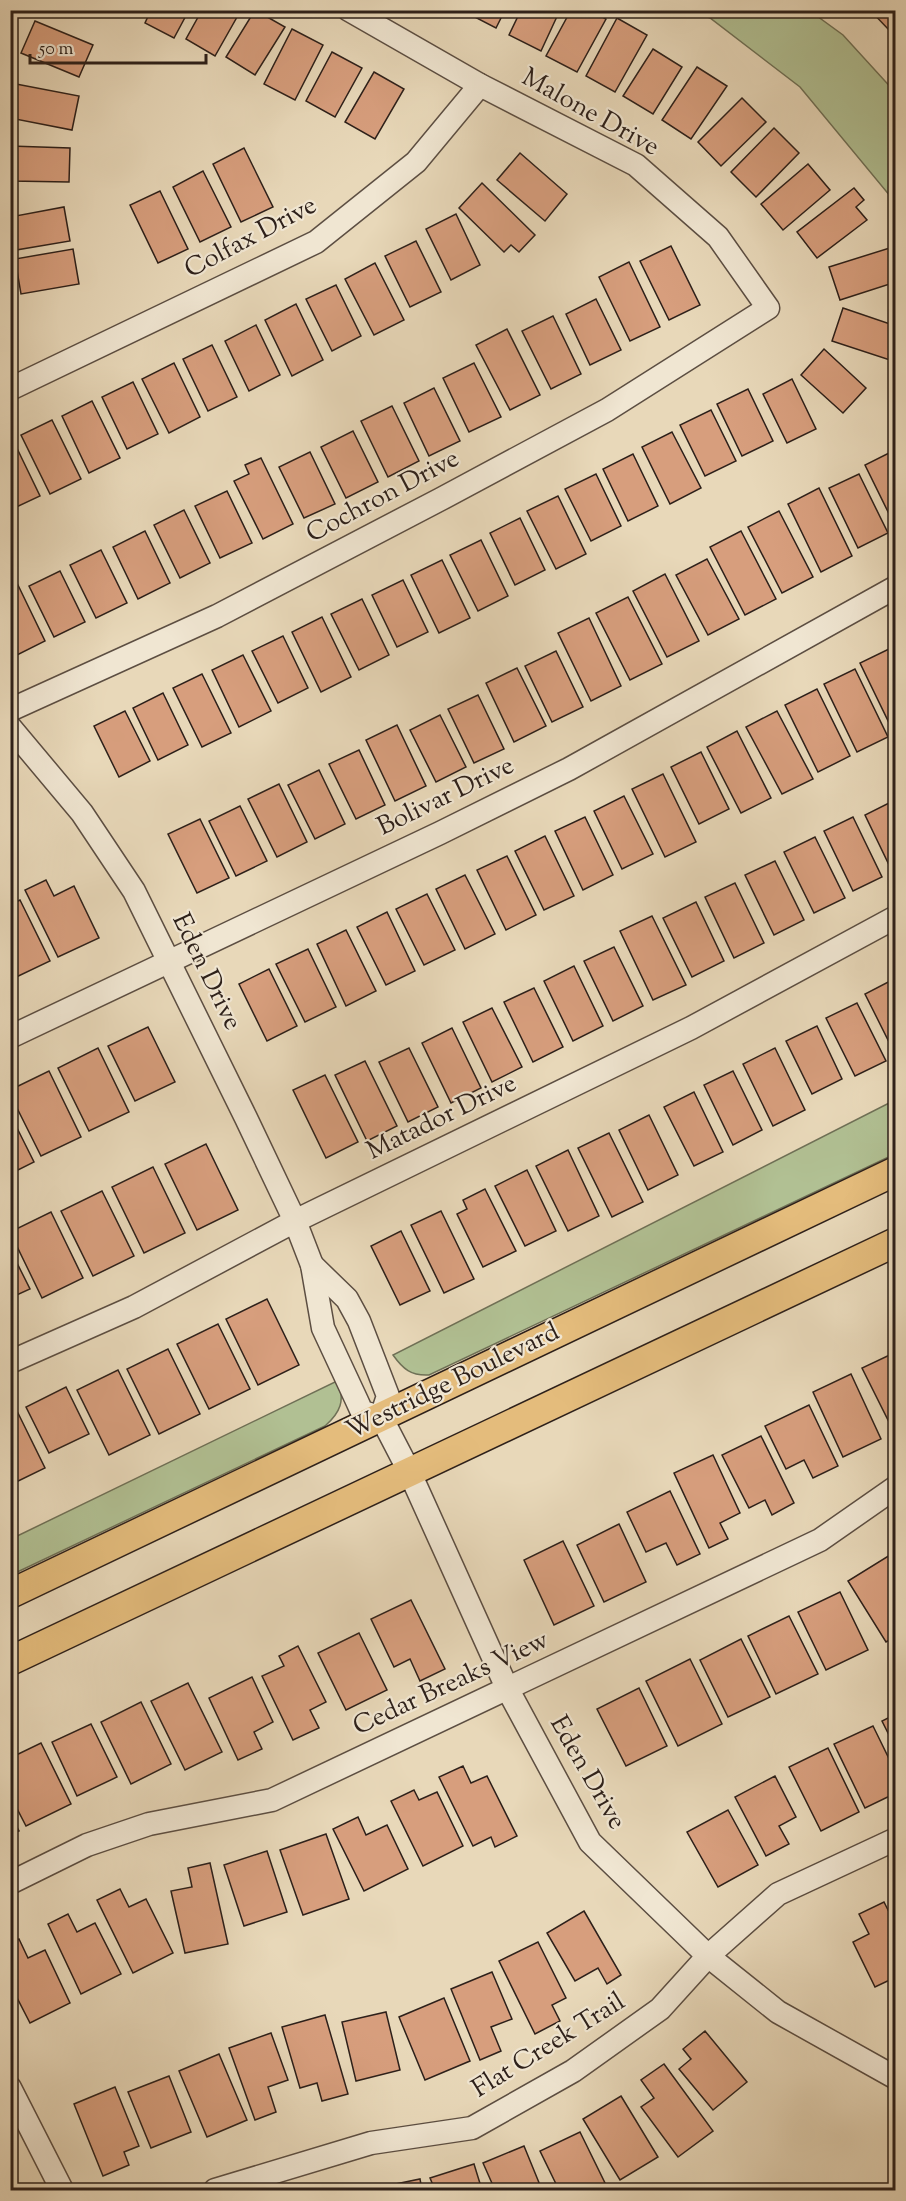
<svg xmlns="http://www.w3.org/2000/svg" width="906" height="2201" font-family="'Sorts Mill Goudy',serif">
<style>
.green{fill:#b1c093;stroke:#6f7056;stroke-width:1.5}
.building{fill:#d79e7d;stroke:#2d201a;stroke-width:1.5}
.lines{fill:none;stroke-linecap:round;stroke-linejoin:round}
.minor-casing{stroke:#5c4e42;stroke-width:25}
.major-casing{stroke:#2d201a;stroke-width:31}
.minor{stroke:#f0e6d2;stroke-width:22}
.major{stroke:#e4bc7c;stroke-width:28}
.labels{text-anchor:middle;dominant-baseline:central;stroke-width:4.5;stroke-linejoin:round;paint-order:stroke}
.street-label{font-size:26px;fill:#2d201a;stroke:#f0e6d2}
</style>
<rect width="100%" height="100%" fill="#e8d8b9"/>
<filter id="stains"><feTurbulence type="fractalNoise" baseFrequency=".00333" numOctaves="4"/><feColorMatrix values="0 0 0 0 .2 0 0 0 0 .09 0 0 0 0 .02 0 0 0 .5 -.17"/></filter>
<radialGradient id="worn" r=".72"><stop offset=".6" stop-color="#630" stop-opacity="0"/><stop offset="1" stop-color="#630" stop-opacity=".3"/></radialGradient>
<!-- green -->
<g class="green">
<path d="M695,11H810L843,35L895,92V202L800,87L710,18Z"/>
<path d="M895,1100V1154L429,1375C411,1376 403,1369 393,1355Z"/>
<path d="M337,1381C346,1400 340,1413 325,1426L11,1575V1539Z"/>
</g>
<!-- building -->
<g class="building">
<path d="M124,10H141L138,17Z"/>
<path d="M151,10H189L174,38L145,23Z"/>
<path d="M202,10H241L215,56L186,39Z"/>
<path d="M255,10L285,27L255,75L226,57Z"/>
<path d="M466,10H505L496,28L465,12Z"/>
<path d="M521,10H560L541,51L509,35Z"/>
<path d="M571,10H590L606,19L577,72L546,56Z"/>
<path d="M870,10H896V24L889,30Z"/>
<path d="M617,18L647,35L615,92L586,76Z"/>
<path d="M35,21L93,45L79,77L21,53Z"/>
<path d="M292,29L323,45L295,100L264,84Z"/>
<path d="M653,49L682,67L653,114L623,96Z"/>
<path d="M332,52L362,68L335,117L306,101Z"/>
<path d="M697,67L727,86L691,139L662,120Z"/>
<path d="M374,72L404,89L375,139L345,122Z"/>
<path d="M16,84L79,96L72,130L10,118Z"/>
<path d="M742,98L766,122L721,166L698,142Z"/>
<path d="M774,128L799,153L756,197L731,172Z"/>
<path d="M10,146L70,148L69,182L10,181Z"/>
<path d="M244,148L273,207L241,222L213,164Z"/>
<path d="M520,153L567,194L545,221L497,180Z"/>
<path d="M808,164L830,190L783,230L761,204Z"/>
<path d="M203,171L231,227L200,242L173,187Z"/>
<path d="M482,183L535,235L519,252L511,245L504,252L459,208Z"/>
<path d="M854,188L864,200L856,207L867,220L817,258L797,232Z"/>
<path d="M160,191L188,249L158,263L130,205Z"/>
<path d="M64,207L70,241L10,251V217Z"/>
<path d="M456,214L480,265L451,280L426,229Z"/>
<path d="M416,241L441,292L410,307L385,256Z"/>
<path d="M671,246L700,305L669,320L640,261Z"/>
<path d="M896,246V282L840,300L829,267Z"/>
<path d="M73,249L79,284L21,294L15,259Z"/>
<path d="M629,262L660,327L630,341L599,277Z"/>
<path d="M375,263L404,320L374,335L345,279Z"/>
<path d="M336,285L361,336L332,351L306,299Z"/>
<path d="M596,299L621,350L590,365L566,314Z"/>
<path d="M296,304L323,360L292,376L265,320Z"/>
<path d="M843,308L896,326V362L832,341Z"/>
<path d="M553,316L581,374L551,389L522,331Z"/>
<path d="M256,325L280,375L249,391L225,341Z"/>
<path d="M507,329L540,395L510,410L476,345Z"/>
<path d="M212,345L237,397L208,411L183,359Z"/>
<path d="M824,349L866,388L843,413L801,375Z"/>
<path d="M174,363L200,417L169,433L142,379Z"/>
<path d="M474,363L501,417L469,432L443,378Z"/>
<path d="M792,379L816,429L787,443L763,394Z"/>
<path d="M133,382L158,434L127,449L102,397Z"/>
<path d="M434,388L460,441L429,456L404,403Z"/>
<path d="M748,389L773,441L742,456L717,404Z"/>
<path d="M92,401L120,458L89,473L62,416Z"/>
<path d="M392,406L419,461L388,477L361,421Z"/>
<path d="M711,410L736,461L705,476L680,425Z"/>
<path d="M52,420L81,479L50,494L21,435Z"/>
<path d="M353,431L378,482L346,498L321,447Z"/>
<path d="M672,432L701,488L670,504L642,447Z"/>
<path d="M12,438L40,496L10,510V439Z"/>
<path d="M895,450L896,524H894L865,465Z"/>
<path d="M310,452L335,504L304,518L279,467Z"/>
<path d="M633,454L658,506L628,521L603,469Z"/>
<path d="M261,458L293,524L263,539L234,481L249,474L245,465Z"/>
<path d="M596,474L621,526L591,541L565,489Z"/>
<path d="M859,474L888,533L858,548L829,488Z"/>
<path d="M819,488L852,556L821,572L788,504Z"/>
<path d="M227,491L252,543L220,558L195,506Z"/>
<path d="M558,496L586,554L556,569L527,511Z"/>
<path d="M184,510L210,563L180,578L154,525Z"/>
<path d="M779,511L813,577L782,593L748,527Z"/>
<path d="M520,518L545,570L515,585L490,533Z"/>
<path d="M145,531L170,583L138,599L113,547Z"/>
<path d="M741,531L776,599L745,615L710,547Z"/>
<path d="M481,540L508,596L478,611L450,555Z"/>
<path d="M101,550L127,603L96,618L70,565Z"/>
<path d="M707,559L739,619L708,635L676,575Z"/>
<path d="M442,560L470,618L439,633L411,575Z"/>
<path d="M60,571L85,622L54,637L29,586Z"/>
<path d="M665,574L699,641L667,657L633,591Z"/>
<path d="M403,580L428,632L397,647L372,595Z"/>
<path d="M17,583L45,641L15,656L10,647V586Z"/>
<path d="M628,597L662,664L630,680L596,613Z"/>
<path d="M362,599L389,655L359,670L331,614Z"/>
<path d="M322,617L351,677L321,692L292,632Z"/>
<path d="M589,618L621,686L591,701L558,633Z"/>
<path d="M283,636L308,688L278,703L252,651Z"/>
<path d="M891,648L896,656V730L893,731L860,663Z"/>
<path d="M556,651L583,707L552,722L525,666Z"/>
<path d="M243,655L271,711L239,727L212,670Z"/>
<path d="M517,668L546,726L514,742L486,683Z"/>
<path d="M855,669L888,737L857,752L824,684Z"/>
<path d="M202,674L231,733L202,747L173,688Z"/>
<path d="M817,689L850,756L818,772L785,705Z"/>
<path d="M163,693L188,745L158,760L133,708Z"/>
<path d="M478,695L504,749L474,763L448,709Z"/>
<path d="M125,711L150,761L119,777L94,726Z"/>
<path d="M777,711L813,779L782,794L746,727Z"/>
<path d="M440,715L466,767L436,782L410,730Z"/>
<path d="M397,725L426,786L395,801L366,740Z"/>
<path d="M737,731L771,798L741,813L707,747Z"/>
<path d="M359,750L385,805L356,819L329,764Z"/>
<path d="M701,752L729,809L699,824L671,767Z"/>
<path d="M319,770L345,824L315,839L288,785Z"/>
<path d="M663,774L696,842L665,857L632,789Z"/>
<path d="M279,784L307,842L277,857L248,799Z"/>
<path d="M624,796L653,854L622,869L594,811Z"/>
<path d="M895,800L896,867L891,869L865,815Z"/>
<path d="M240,806L267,861L236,876L209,821Z"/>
<path d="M10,813L17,825L10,828Z"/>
<path d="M585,817L613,875L583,890L555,831Z"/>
<path d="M853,817L882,877L853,891L824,831Z"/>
<path d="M200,819L229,878L197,893L168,834Z"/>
<path d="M545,836L574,896L544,910L515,851Z"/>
<path d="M815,837L845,898L814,913L784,852Z"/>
<path d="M507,856L536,915L506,930L477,870Z"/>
<path d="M775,861L804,920L774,935L745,875Z"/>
<path d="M465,875L495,934L465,949L436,889Z"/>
<path d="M46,880L54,896L74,886L99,938L58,957L25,890Z"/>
<path d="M735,883L764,943L734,958L705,897Z"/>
<path d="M427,894L455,950L424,965L396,909Z"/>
<path d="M20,900L50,961L10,980V905Z"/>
<path d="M696,902L724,961L692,977L663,918Z"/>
<path d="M387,912L415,971L386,985L357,927Z"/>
<path d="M652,916L686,985L653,1000L620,931Z"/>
<path d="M346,930L376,991L346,1006L317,944Z"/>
<path d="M614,947L643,1006L613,1021L584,961Z"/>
<path d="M308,949L336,1007L305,1022L276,964Z"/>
<path d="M574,966L603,1026L573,1041L544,981Z"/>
<path d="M269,969L297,1026L267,1041L239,984Z"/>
<path d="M894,979L896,1044L891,1046L865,994Z"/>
<path d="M534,988L563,1047L533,1062L504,1002Z"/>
<path d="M857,1003L886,1061L855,1076L826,1018Z"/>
<path d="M492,1008L522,1067L492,1082L463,1022Z"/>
<path d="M817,1026L842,1079L812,1094L786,1041Z"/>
<path d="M148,1027L175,1082L135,1101L108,1046Z"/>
<path d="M452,1028L481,1088L451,1103L422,1043Z"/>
<path d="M98,1048L129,1112L89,1131L58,1068Z"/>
<path d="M409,1048L438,1107L408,1122L379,1062Z"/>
<path d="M775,1048L805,1110L773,1126L743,1064Z"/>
<path d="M365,1061L397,1126L367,1141L335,1075Z"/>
<path d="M49,1071L81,1137L41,1156L10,1094V1090Z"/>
<path d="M733,1071L762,1130L733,1145L704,1085Z"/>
<path d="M325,1075L358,1142L326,1158L293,1090Z"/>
<path d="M694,1092L723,1152L694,1166L664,1107Z"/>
<path d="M10,1114L34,1162L10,1174Z"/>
<path d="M649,1115L678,1175L648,1190L619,1130Z"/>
<path d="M609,1133L643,1202L612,1217L578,1148Z"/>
<path d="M206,1144L238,1210L197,1230L165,1164Z"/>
<path d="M568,1150L599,1216L568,1231L536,1166Z"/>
<path d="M153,1167L185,1233L144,1253L112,1187Z"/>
<path d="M527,1170L556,1231L525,1246L495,1186Z"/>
<path d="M485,1189L516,1251L483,1267L457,1214L467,1209L463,1200Z"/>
<path d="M102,1191L134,1256L93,1276L61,1211Z"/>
<path d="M441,1211L474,1279L444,1293L411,1225Z"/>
<path d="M51,1212L83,1278L42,1298L10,1232Z"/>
<path d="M401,1231L430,1291L400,1305L371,1246Z"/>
<path d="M10,1249L30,1289L10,1298Z"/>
<path d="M267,1299L299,1365L258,1385L226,1319Z"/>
<path d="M218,1324L250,1389L209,1409L177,1344Z"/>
<path d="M168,1349L200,1414L159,1434L127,1369Z"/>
<path d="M896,1352V1429L893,1430L862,1368Z"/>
<path d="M118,1370L150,1435L109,1455L77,1390Z"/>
<path d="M851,1374L881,1439L843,1457L813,1392Z"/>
<path d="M66,1387L89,1434L49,1453L26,1407Z"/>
<path d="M809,1405L838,1466L813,1478L804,1460L786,1469L765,1426Z"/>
<path d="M17,1411L45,1468L10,1485V1414Z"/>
<path d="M761,1436L794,1503L772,1515L765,1500L749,1508L722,1455Z"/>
<path d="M713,1455L740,1513L720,1523L728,1539L709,1548L674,1473Z"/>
<path d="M670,1491L700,1554L677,1565L666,1543L646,1552L627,1512Z"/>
<path d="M619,1524L646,1582L604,1602L577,1545Z"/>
<path d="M563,1541L594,1606L554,1625L524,1560Z"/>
<path d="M890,1555L896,1563V1636L886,1642L848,1581Z"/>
<path d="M840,1592L868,1650L826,1670L798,1612Z"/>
<path d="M411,1600L445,1669L420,1681L410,1659L394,1667L371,1619Z"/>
<path d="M789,1616L818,1674L776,1694L748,1636Z"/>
<path d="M359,1633L387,1690L346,1710L318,1653Z"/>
<path d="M741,1639L770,1697L728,1717L700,1660Z"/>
<path d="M298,1646L326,1702L310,1710L319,1728L293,1740L262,1676L284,1666L279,1656Z"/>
<path d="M690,1659L722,1724L678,1746L646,1681Z"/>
<path d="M252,1677L273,1722L254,1732L262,1749L238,1760L209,1698Z"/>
<path d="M188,1683L222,1752L185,1770L151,1701Z"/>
<path d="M639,1688L667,1746L626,1766L597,1709Z"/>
<path d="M141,1702L171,1764L131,1784L101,1722Z"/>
<path d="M896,1714V1749L882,1721Z"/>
<path d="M91,1724L117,1777L77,1796L52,1742Z"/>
<path d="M873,1726L896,1773V1793L865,1808L834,1744Z"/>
<path d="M41,1743L71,1804L26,1826L10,1795V1758Z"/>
<path d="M828,1748L859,1812L821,1831L789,1767Z"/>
<path d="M463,1766L471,1783L487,1776L517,1836L495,1847L491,1837L473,1846L439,1777Z"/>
<path d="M775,1776L796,1817L779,1826L789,1844L766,1856L735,1797Z"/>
<path d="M414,1790L419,1800L437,1792L463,1846L423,1866L391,1801Z"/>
<path d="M728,1810L758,1865L718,1887L687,1832Z"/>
<path d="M10,1814L19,1831L10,1835Z"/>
<path d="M358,1817L366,1835L387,1825L408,1869L364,1891L333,1829Z"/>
<path d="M326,1834L349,1899L303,1915L280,1850Z"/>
<path d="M267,1851L287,1912L244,1926L224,1865Z"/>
<path d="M210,1863L228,1944L185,1953L171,1891L192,1887L188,1868Z"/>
<path d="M120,1889L129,1907L146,1899L173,1953L133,1973L97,1900Z"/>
<path d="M884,1902L896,1926V1977L875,1987L853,1942L869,1934L859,1914Z"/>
<path d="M584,1911L621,1975L607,1984L598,1968L575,1981L547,1933Z"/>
<path d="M68,1914L77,1932L95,1923L121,1974L81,1994L48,1924Z"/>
<path d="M19,1939L28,1958L45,1950L70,2003L30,2023L10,1984V1943Z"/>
<path d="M538,1942L566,1998L552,2005L560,2021L535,2034L499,1961Z"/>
<path d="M492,1972L512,2019L491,2027L501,2051L480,2060L451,1989Z"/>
<path d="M444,1998L470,2061L425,2080L399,2017Z"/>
<path d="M386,2012L400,2070L356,2081L342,2022Z"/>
<path d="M325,2015L348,2094L322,2101L317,2083L300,2088L282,2027Z"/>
<path d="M705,2031L747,2082L713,2110L679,2069L691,2059L683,2049Z"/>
<path d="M271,2033L288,2080L268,2087L276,2112L255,2120L229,2048Z"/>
<path d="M219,2054L247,2120L207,2137L179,2071Z"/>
<path d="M664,2064L713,2131L678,2157L641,2107L654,2098L641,2080Z"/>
<path d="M169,2076L191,2132L151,2148L128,2092Z"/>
<path d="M115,2087L139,2146L124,2152L129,2165L103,2176L74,2104Z"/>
<path d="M621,2096L658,2157L620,2180L583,2119Z"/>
<path d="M580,2132L605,2183L591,2190H559L540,2151Z"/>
<path d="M524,2146L542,2190H495L483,2163Z"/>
<path d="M474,2164L482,2190H435L430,2178Z"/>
<path d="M420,2179L422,2190H371V2189Z"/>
</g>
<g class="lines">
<!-- minor casing -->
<g class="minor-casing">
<g id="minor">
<path d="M10,389L316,242L416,162L480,85"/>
<path d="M10,710L217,616L441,499L607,410L768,308L718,237L636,165L480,85L349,10"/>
<path d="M10,727L82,813L134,891L246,1118L295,1221L312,1265L323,1328L357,1401L362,1412L381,1417"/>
<path d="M10,1037L440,833L569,769L896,587"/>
<path d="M312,1265L347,1299L359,1321L388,1396L381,1417L409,1471L507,1688L590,1842L708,1956L778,2012L896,2078"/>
<path d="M10,1362L134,1307L295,1221L691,1028L896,917"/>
<path d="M10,1883L87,1845L149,1824L272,1800L820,1540L896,1487"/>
<path d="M10,2088L62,2190"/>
<path d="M215,2190L371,2143L472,2128L573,2071L660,2009L708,1956L778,1894L896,1839"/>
</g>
</g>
<!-- major casing -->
<g class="major-casing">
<g id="major">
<path d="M10,1594L896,1171"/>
<path d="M10,1661L896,1242"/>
</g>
</g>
<!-- minor -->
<use href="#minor" class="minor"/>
<!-- major -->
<use href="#major" class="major"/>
</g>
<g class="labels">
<!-- street labels -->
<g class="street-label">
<text transform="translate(590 113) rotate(29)">Malone Drive</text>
<text transform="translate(251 238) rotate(-28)">Colfax Drive</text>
<text transform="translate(383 497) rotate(-28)">Cochron Drive</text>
<text transform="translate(446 797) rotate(-26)">Bolivar Drive</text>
<text transform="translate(206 972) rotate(64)">Eden Drive</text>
<text transform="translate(442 1118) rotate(-26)">Matador Drive</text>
<text transform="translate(453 1382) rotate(-26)">Westridge Boulevard</text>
<text transform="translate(451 1684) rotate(-25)">Cedar Breaks View</text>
<text transform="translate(587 1773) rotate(60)">Eden Drive</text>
<text transform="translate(549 2046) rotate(-32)">Flat Creek Trail</text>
</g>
</g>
<!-- margin -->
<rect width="906" height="2201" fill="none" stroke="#e8d8b9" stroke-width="36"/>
<rect x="12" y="12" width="882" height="2177" fill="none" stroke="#2d201a" stroke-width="3"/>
<rect x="18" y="18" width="870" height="2165" fill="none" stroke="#2d201a" stroke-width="1.5"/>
<!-- scale -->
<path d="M30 54v9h176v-9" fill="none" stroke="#2d201a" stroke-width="3"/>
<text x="39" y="54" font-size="18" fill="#2d201a" stroke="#f0e6d2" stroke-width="4.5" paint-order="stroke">50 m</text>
<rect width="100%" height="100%" filter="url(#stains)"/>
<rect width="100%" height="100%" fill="url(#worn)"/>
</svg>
